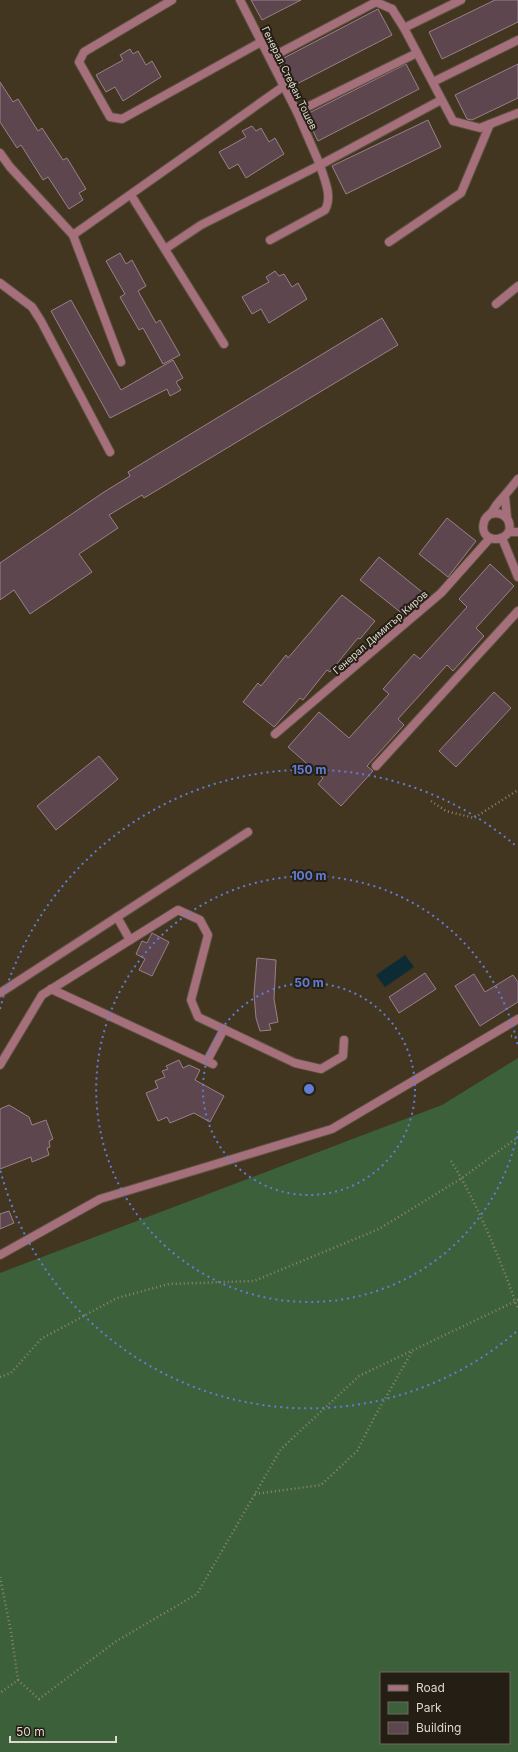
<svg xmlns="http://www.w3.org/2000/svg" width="518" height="1752" font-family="Inter,sans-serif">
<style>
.green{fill:#3c6039;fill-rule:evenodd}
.water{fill:#0c2b35}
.building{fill:#5e464f;stroke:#9a7f89}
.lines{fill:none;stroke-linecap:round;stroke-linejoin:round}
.service-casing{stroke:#5e5340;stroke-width:10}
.minor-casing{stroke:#5e5340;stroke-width:10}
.path{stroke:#8d8473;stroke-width:2.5;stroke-dasharray:1 3;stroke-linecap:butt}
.service{stroke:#a66f7c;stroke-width:8}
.minor{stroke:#a66f7c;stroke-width:8}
.ring{fill:none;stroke:#617ed4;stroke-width:2;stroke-dasharray:2 4}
.labels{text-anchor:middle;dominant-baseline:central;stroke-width:4;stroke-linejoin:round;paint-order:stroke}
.street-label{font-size:10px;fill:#dfd8cc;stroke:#241e15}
.centre{fill:#617ed4;stroke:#241e15;stroke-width:2}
.ring-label{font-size:12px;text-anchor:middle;font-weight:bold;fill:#617ed4;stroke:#241e15;stroke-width:4;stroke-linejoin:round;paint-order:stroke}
</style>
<rect width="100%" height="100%" fill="#423621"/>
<!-- green -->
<path class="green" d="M518,1058V1752H0V1273L442,1105ZM381,1673H509V1743H381Z"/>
<!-- water -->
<path class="water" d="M405,955L414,967L385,987L376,975Z"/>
<!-- building -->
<g class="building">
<path d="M251,0H301L262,20Z"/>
<path d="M495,0H518V22L442,59L429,32Z"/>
<path d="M378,9L392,35L291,87L278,61Z"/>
<path d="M130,49L133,54L138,51L146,65L152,61L161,77L123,101L115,87L106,92L96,75L123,60L120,55Z"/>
<path d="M406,64L419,89L318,141L305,115Z"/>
<path d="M518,64V98L472,120L467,119L455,95Z"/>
<path d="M0,82L13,102L18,99L38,131L42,128L63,160L67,158L86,189L79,193L83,200L69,209L48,177L43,180L21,145L17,148L0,122Z"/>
<path d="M428,120L441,147L346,194L332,166Z"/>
<path d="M252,126L256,131L261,128L269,142L275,138L284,154L246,178L238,164L229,169L219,152L246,137L242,131Z"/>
<path d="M120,253L126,264L132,260L146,286L138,291L156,323L160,320L180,355L163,364L143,328L139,330L120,297L125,294L106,261Z"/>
<path d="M275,271L279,276L284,274L292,287L298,283L307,299L269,323L261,309L252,314L242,297L269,282L266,277Z"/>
<path d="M71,300L121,390L173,360L183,378L176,382L181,390L170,396L167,389L110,418L51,311Z"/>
<path d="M382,318L398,345L144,498L142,495L109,515L118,528L79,554L92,572L30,614L14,590L0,600V563L104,492L130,476L128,472Z"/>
<path d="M447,518L476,541L448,577L419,554Z"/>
<path d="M379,557L422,592L404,615L360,580Z"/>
<path d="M490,564L514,586L476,628L484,636L453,671L447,665L398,719L404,725L367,766L373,771L341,806L318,784L323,778L288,747L319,712L349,738L389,694L383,689L414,654L420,659L467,607L459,599Z"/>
<path d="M342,595L375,621L360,639L358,638L330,672L327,670L303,700L300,698L274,727L243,702L258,683L261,686L286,655L288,658Z"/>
<path d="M494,692L511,708L456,767L439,751Z"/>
<path d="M99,756L118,779L56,830L37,806Z"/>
<path d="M152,933L169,942L152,976L139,970L145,959L136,954L142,941L147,943Z"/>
<path d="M257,958L276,960L274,999L278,1022L269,1024L271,1030L260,1031L256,1018L254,994Z"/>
<path d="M425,973L436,989L399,1013L389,997Z"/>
<path d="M474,974L485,992L513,975L518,982V1002L480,1026L455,986Z"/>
<path d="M179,1060L183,1068L189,1065L200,1070L195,1080L224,1096L210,1122L194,1113L170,1123L167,1117L158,1121L146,1093L158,1088L155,1081L165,1077L162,1071L168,1069L166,1066Z"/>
<path d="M9,1105L29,1117L32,1125L46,1120L53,1139L49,1141L50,1147L47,1148L49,1155L32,1162L31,1157L0,1169V1109Z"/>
<path d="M9,1211L14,1223L0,1229V1214Z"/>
</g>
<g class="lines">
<!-- service casing -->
<g class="service-casing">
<g id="service">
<path d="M172,0L84,52L79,62L110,117L122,119L261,42"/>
<path d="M404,28L461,0"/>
<path d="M270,58L376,2L392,9"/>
<path d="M433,82L518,40"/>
<path d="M297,112L417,53"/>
<path d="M0,153L10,167L73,235L121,362"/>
<path d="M131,195L224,344"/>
<path d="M270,240L325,210C333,196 324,179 320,165"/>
<path d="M389,242L461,193L490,124"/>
<path d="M165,249L201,225L320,165L441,100"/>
<path d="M509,532H518"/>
<path d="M502,538L518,577"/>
<path d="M376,766L518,611"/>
<path d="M117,917L130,940"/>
<path d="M51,989L213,1064"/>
<path d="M0,993L248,832"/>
<path d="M207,1061L224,1029"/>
<path d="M0,1065L42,995L178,910L200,920L208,935L191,1000L198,1017L295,1063L321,1069L343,1056L344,1040"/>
<path d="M0,1255L100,1199L332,1129L518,1019"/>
</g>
</g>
<!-- minor casing -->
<g class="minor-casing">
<g id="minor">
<path d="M240,0L297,112L320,165"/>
<path d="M392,9L404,28L453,121L480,128L518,113"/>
<path d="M73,235L284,86"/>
<path d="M0,283L32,307L41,321L110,452"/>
<path d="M496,304L518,286"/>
<path d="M505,496L507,518"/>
<path d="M491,514C503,511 512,519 509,532C499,545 479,539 484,522C485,517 488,516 491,513C494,510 495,506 498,503C505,495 512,487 518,479"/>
<path d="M275,734L441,593L490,538"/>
</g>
</g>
<!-- path -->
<g class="path">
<path d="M431,801L446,811L474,818L518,790"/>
<path d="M511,1036L518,1038"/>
<path d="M451,1161C473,1196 490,1236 505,1274C510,1285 513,1297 518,1309"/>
<path d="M0,1377L11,1373L41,1339L117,1298L169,1284L254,1281L379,1229L462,1178L518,1137"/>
<path d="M255,1494L321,1485L357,1451L375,1416L413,1350"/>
<path d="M0,1577L11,1632L18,1680L0,1693"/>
<path d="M18,1680L39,1699L115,1642L197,1594L281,1449L359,1376L518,1300"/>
</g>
<!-- service -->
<use href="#service" class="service"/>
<!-- minor -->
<use href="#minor" class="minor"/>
</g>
<!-- distance rings -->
<g class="ring">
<circle cx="309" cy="1089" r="106"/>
<path d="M518 1131A213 213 0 1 1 518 1047"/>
<path d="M516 1332A319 319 0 0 1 0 1169M0 1009A319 319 0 0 1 516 846"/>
</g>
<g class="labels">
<!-- street labels -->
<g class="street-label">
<text transform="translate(290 78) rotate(64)">Генерал Стефан Тошев</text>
<text transform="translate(380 632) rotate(-41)">Генерал Димитър Киров</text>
</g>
</g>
<circle cx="309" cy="1089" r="6" class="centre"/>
<g class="ring-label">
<text x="309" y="774">150 m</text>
<text x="309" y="880">100 m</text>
<text x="309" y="987">50 m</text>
</g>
<!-- legend -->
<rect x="380" y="1672" width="130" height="72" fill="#241e15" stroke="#6f685e"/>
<rect x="388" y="1685" width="20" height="6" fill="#a66f7c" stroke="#6f685e"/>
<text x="416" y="1692" font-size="12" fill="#dfd8cc">Road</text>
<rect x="388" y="1702" width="20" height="12" fill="#3c6039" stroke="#6f685e"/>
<text x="416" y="1712" font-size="12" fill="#dfd8cc">Park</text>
<rect x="388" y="1722" width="20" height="12" fill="#5e464f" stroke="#6f685e"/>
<text x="416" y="1732" font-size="12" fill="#dfd8cc">Building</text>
<!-- scale -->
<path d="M10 1736v6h106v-6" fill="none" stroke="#dfd8cc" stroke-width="2"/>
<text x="16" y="1736" font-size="12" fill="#dfd8cc" stroke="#241e15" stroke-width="3" paint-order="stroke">50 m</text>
</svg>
